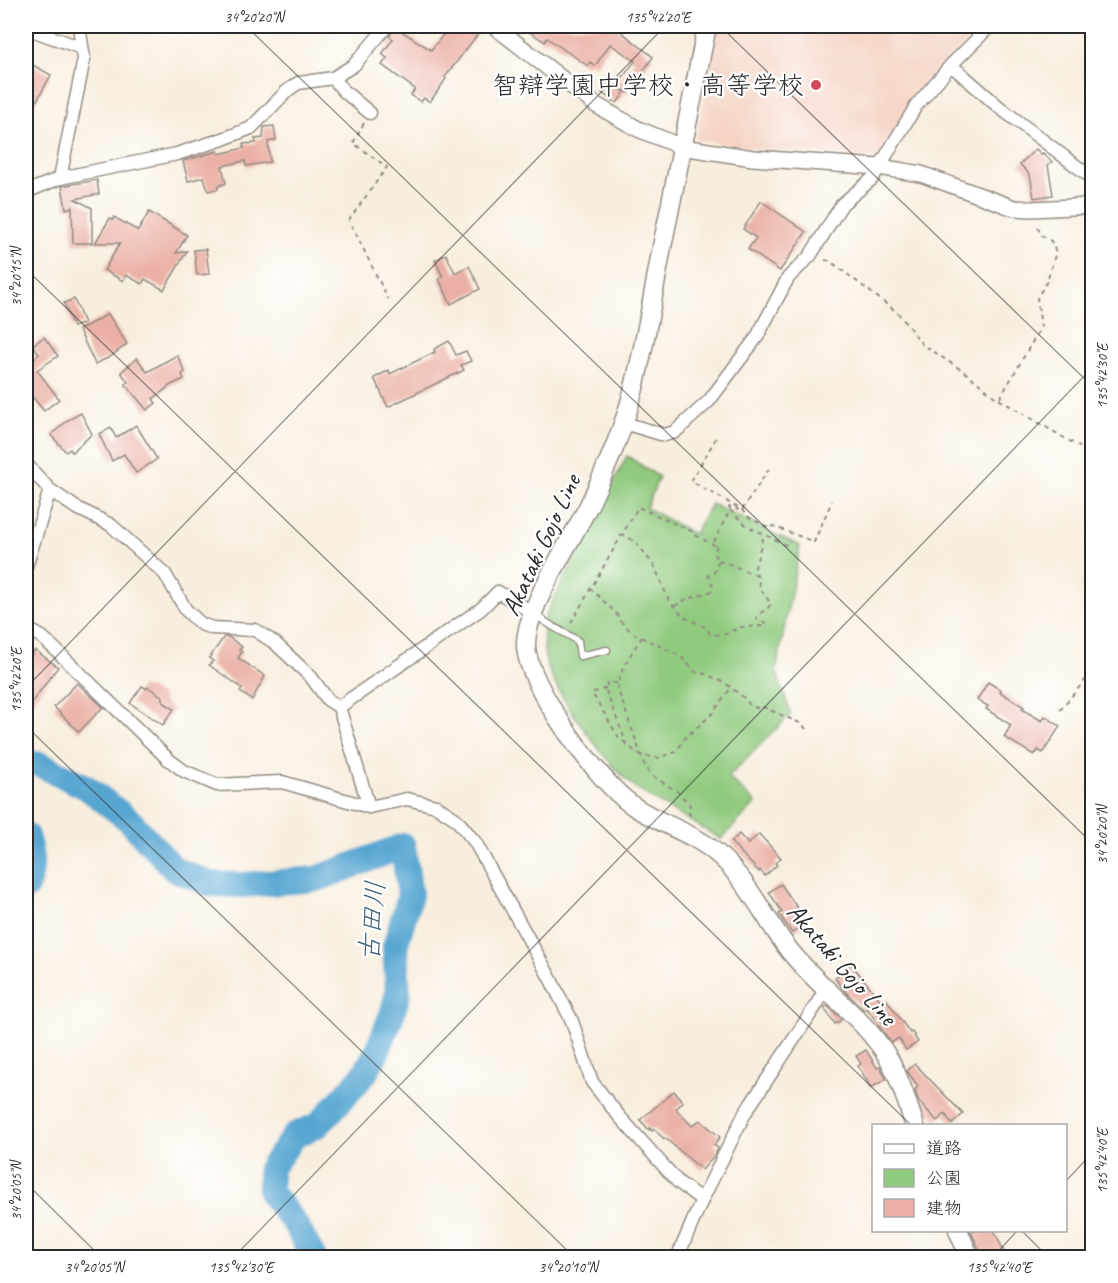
<svg xmlns="http://www.w3.org/2000/svg" width="1118" height="1283" font-family="Caveat,'Klee One',sans-serif">
<style>
.built{fill:#f5d2c2}
.green{fill:#90ca7e;stroke:#5e7a54;stroke-width:1.5}
.lines{fill:none;stroke-linecap:round;stroke-linejoin:round}
.river{stroke:#57a6d1;stroke-width:26}
.building{fill:#ebb0a5}
.service-casing{stroke:#928c84;stroke-width:9}
.minor-casing{stroke:#928c84;stroke-width:15}
.tertiary-casing{stroke:#928c84;stroke-width:18}
.secondary-casing{stroke:#928c84;stroke-width:21}
.path{stroke:#928c84;stroke-width:2;stroke-dasharray:4.5 4.5;stroke-linecap:butt}
.service{stroke:#fff;stroke-width:6}
.minor{stroke:#fff;stroke-width:12}
.tertiary{stroke:#fff;stroke-width:15}
.secondary{stroke:#fff;stroke-width:18}
.ticks{fill:none;stroke:#2b2b2b;stroke-width:1.5;stroke-opacity:0.45}
.poi-dot{fill:#d1495b;stroke:#fff;stroke-width:2}
.labels{text-anchor:middle;dominant-baseline:central;stroke-width:4.5;stroke-linejoin:round;paint-order:stroke}
.poi-label{font-size:26px;fill:#2b2b2b;stroke:#fff;text-anchor:end}
.street-label{font-size:26px;fill:#2b2b2b;stroke:#fff}
.water-label{font-size:27px;font-style:italic;fill:#3f6276;stroke:#fff}
.neatline{fill:none;stroke:#2b2b2b;stroke-width:2}
.ticks-label{font-size:15px;text-anchor:middle;fill:#2b2b2b}
</style>
<rect width="100%" height="100%" fill="#fff"/>
<filter id="ink" filterUnits="userSpaceOnUse"><feTurbulence type="fractalNoise" baseFrequency=".0167" numOctaves="2"/><feDisplacementMap in="SourceGraphic" scale="12" xChannelSelector="R" yChannelSelector="G"/><feConvolveMatrix kernelMatrix="1 2 1 2 8 2 1 2 1" color-interpolation-filters="sRGB"/></filter>
<filter id="wash" filterUnits="userSpaceOnUse"><feTurbulence type="fractalNoise" baseFrequency=".008" numOctaves="4" result="noise"/><feDisplacementMap in="SourceGraphic" scale="24" xChannelSelector="R" yChannelSelector="G"/><feGaussianBlur stdDeviation="1.35" result="paint"/><feColorMatrix in="noise" values="0 0 0 0 0 0 0 0 0 0 0 0 0 0 0 0 0 1.4 0 .05"/><feComposite in="paint" operator="in"/></filter>
<g filter="url(#wash)">
<rect width="100%" height="100%" fill="#f8eede"/>
<!-- built -->
<path class="built" d="M718,26H982L963,46L950,57L905,114L877,158L768,150L695,140Z"/>
<!-- green -->
<path class="green" d="M627,456L659,477L646,508L694,534L711,504L800,546L776,671L791,714L728,777L756,803L721,839C694,823 665,808 639,790C611,771 555,694 546,662C542,646 544,632 545,616Z"/>
<g class="lines">
<!-- river -->
<g class="river">
<path d="M26,762L41,765L86,787L129,820L174,869L211,884L243,885L317,879L403,846L410,895L395,947L398,993L392,1014L377,1052L365,1073L352,1088L318,1125L295,1135L270,1169V1192L295,1224L314,1258"/>
<path d="M26,836C32,856 34,867 26,887"/>
</g>
</g>
<g id="blocks">
<!-- building -->
<g class="building">
<path d="M450,26H484L445,77L446,79L430,102L424,98L421,102L411,95L415,89L382,65L387,58L382,54L393,39L389,36L395,27L431,50Z"/>
<path d="M521,26H614L653,57L628,93L617,85L635,61L610,44L595,66L590,62L588,66L547,38L545,42Z"/>
<path d="M26,61L51,75L26,120Z"/>
<path d="M610,82L625,92L617,103L602,93Z"/>
<path d="M274,126L276,140L268,142L270,162L246,166L245,161L222,166L226,183L218,186V189L208,191L204,177L188,181L183,161L218,151L219,154L244,148L243,144L256,143L255,139L263,138L264,127Z"/>
<path d="M1036,149L1041,154L1043,153L1052,162L1048,165L1053,195L1034,198L1030,175L1020,164Z"/>
<path d="M97,180L99,194L75,199L92,208V243H73L72,207L66,209L62,186Z"/>
<path d="M761,201L806,232L780,271L748,249L756,238L743,229Z"/>
<path d="M149,212L187,235L176,253L187,251L164,290L145,279L142,284L126,275L123,281L104,270L120,243H95L110,218L113,220L114,217L138,231Z"/>
<path d="M206,249L209,274L197,275L194,250Z"/>
<path d="M446,254L455,273L469,266L480,289L451,304L439,279L443,277L435,260Z"/>
<path d="M74,299L84,323L73,327L64,303Z"/>
<path d="M108,314L127,344L110,357L95,364L79,330Z"/>
<path d="M44,337L58,356L37,370L59,399L44,411L26,389V357L30,362L39,354L33,345Z"/>
<path d="M449,341L456,355L466,351L471,361L461,365L464,370L388,407L374,378L389,370L390,374L435,352L434,349Z"/>
<path d="M177,355L185,372L182,374L184,379L171,385L153,399L156,403L147,410L125,384L128,382L121,372L137,358L147,372Z"/>
<path d="M81,413L92,434L72,452L70,449L66,452L51,435L68,420Z"/>
<path d="M136,425L157,459L136,473L124,454L112,461L99,434L111,428L116,438Z"/>
<path d="M224,637H229L242,647L239,650L242,652L238,658L265,676L252,700L240,692L242,689L239,686L209,665L213,661L209,658Z"/>
<path d="M35,650L58,667L26,710V662Z"/>
<path d="M988,682L1001,690L1000,692L1024,707L1022,709L1042,721L1045,716L1060,726L1043,753L1038,750L1034,755L1004,737L1011,725L986,709L988,706L977,700Z"/>
<path d="M77,683L103,707L79,732L54,707Z"/>
<path d="M142,686L147,689L148,687L163,697V702L174,709L163,725L130,703Z"/>
<path d="M739,834L748,844L759,834L781,858L775,863L777,865L765,876L760,870L759,872L731,842Z"/>
<path d="M781,884L800,912L795,916L802,926L792,933L779,914L782,912L769,892Z"/>
<path d="M851,964L883,1003L887,1000L910,1033L912,1032L918,1042L906,1050L899,1038L891,1043L867,1008L864,1010L842,988L835,978Z"/>
<path d="M827,1006L833,1011L842,1019L835,1024L824,1008Z"/>
<path d="M866,1050L877,1068L880,1066L886,1079L871,1088L858,1066L861,1064L856,1056Z"/>
<path d="M915,1064L963,1114L952,1124L945,1114L937,1121L918,1100L915,1090L918,1086L907,1071Z"/>
<path d="M674,1091L683,1102L676,1109L692,1126L700,1120L720,1137L714,1145L718,1148L715,1155L702,1170L665,1138L664,1139L654,1129L652,1131L650,1128L649,1130L640,1120Z"/>
<path d="M970,1230H994L1005,1254L1003,1255L1005,1257H983Z"/>
</g>
</g>
</g>
<g filter="url(#ink)">
<use href="#blocks" fill-opacity="0" stroke="#928c84" stroke-width="1.5"/>
<g class="lines">
<!-- service casing -->
<g class="service-casing">
<path id="service" d="M535,614C548,626 563,631 578,641L580,656L607,650"/>
</g>
<!-- minor casing -->
<g class="minor-casing">
<g id="minor">
<path d="M26,28L82,48"/>
<path d="M951,65L999,107L1092,178"/>
<path d="M333,78L345,92L370,113"/>
<path d="M60,178L84,59L79,26"/>
<path d="M26,192L60,178L177,154L223,139L251,128L287,91L298,83L333,78L354,65L387,26"/>
<path d="M624,423L664,435L675,432L709,401L757,337L788,278L810,256L842,204L872,179L916,106L951,65L990,26"/>
<path d="M26,464L50,490L75,507L111,525L165,574L186,610L201,624L212,628L255,630L275,643L311,677L328,700L339,707L369,807"/>
<path d="M26,567L50,490"/>
<path d="M26,628L42,637L57,651L168,759L184,771L217,785L282,782L369,807L407,799L436,806L456,819L475,842L549,976L572,1021L592,1082L619,1116L678,1182L702,1200"/>
<path d="M339,707L481,609L498,592L532,612"/>
<path d="M677,1258L702,1200L745,1113L817,1004L825,989"/>
</g>
</g>
<!-- tertiary casing -->
<g class="tertiary-casing">
<path id="tertiary" d="M494,26L596,105L638,129L682,147L753,158L879,167L921,174L1014,208L1032,209L1092,206"/>
</g>
<!-- secondary casing -->
<g class="secondary-casing">
<g id="secondary">
<path d="M707,26C692,99 677,173 662,247C653,295 645,345 633,392C623,430 607,466 591,501C574,538 524,608 526,647C529,688 598,781 632,805C660,825 696,833 721,857C749,883 766,920 789,950C820,989 864,1017 889,1059C901,1080 907,1103 915,1126"/>
<path d="M958,1230L970,1258"/>
</g>
</g>
<!-- path -->
<g class="path">
<path d="M364,123L353,143L387,167L349,220L388,299"/>
<path d="M825,260L830,261L898,313L922,344L969,375L995,397L1078,446L1092,458"/>
<path d="M1000,398L1041,327L1037,298L1047,281L1056,252L1051,241L1040,234L1037,224"/>
<path d="M716,438L691,481L742,510L748,517L769,528L773,526L814,542L832,501"/>
<path d="M730,509L729,507L739,510"/>
<path d="M730,510L747,526L788,546"/>
<path d="M742,510L769,469"/>
<path d="M621,534L636,542L655,567L669,601L684,617L707,628L710,634L723,635L741,627L762,626L766,623L756,619L759,614L767,609L771,604L760,588L755,567L764,534"/>
<path d="M719,560L758,576"/>
<path d="M590,588L616,613L620,621L633,633L680,656L697,673L706,674L725,683L743,697L750,705L757,708L763,707L802,724L806,729"/>
<path d="M675,606L685,600L712,591L713,586L708,575L714,573L719,560L714,555L717,545L714,541L730,510"/>
<path d="M571,623L638,507L691,531L695,535L716,546"/>
<path d="M642,637C634,649 615,677 618,690L645,766L652,776L677,791L690,805L689,814L695,819"/>
<path d="M617,683H607L606,691L627,745L640,755L658,758L676,752L686,737L712,714L730,689"/>
<path d="M606,688L592,693L619,738L627,744"/>
<path d="M1060,710L1092,672"/>
</g>
<!-- service -->
<use href="#service" class="service"/>
<!-- minor -->
<use href="#minor" class="minor"/>
<!-- tertiary -->
<use href="#tertiary" class="tertiary"/>
<!-- secondary -->
<use href="#secondary" class="secondary"/>
</g>
</g>
<!-- ticks -->
<path class="ticks" d="M246,26L1092,843M720,26L1092,386M26,269L912,1126M26,688L665,26M26,726L575,1258M1066,1181L1092,1153M26,1183L102,1258M1021,1230L1049,1258M233,1258L1092,368M992,1258L1018,1230"/>
<!-- markers -->
<circle class="poi-dot" cx="816" cy="85" r="6"/>
<g class="labels">
<!-- poi labels -->
<g class="poi-label">
<text x="804" y="85">智辯学園中学校・高等学校</text>
</g>
<!-- street labels -->
<g class="street-label">
<text transform="translate(541 545) rotate(-65)">Akataki Gojo Line</text>
<text transform="translate(842 964) rotate(49)">Akataki Gojo Line</text>
</g>
<!-- water labels -->
<g class="water-label">
<text transform="translate(372 921) rotate(-85)">古田川</text>
</g>
</g>
<!-- margin -->
<rect width="1118" height="1283" fill="none" stroke="#fff" stroke-width="66"/>
<!-- legend -->
<rect x="872" y="1124" width="195" height="108" fill="#ffffff" stroke="#aaaaaa" stroke-width="1.5"/>
<rect x="884" y="1144" width="30" height="9" fill="#ffffff" stroke="#aaaaaa" stroke-width="1.5"/>
<text x="926" y="1154" font-size="18" fill="#2b2b2b">道路</text>
<rect x="884" y="1169" width="30" height="18" fill="#90ca7e" stroke="#aaaaaa" stroke-width="1.5"/>
<text x="926" y="1184" font-size="18" fill="#2b2b2b">公園</text>
<rect x="884" y="1199" width="30" height="18" fill="#ebb0a5" stroke="#aaaaaa" stroke-width="1.5"/>
<text x="926" y="1214" font-size="18" fill="#2b2b2b">建物</text>
<rect x="33" y="33" width="1052" height="1217" class="neatline"/>
<g class="ticks-label">
<text x="254" y="22">34°20'20"N</text>
<text x="658" y="22">135°42'20"E</text>
<text transform="translate(16 277) rotate(-90)" y="5">34°20'15"N</text>
<text transform="translate(1102 376) rotate(-90)" y="5">135°42'30"E</text>
<text transform="translate(16 680) rotate(-90)" y="5">135°42'20"E</text>
<text transform="translate(1102 835) rotate(-90)" y="5">34°20'20"N</text>
<text transform="translate(1102 1161) rotate(-90)" y="5">135°42'40"E</text>
<text transform="translate(16 1191) rotate(-90)" y="5">34°20'05"N</text>
<text x="94" y="1272">34°20'05"N</text>
<text x="241" y="1272">135°42'30"E</text>
<text x="568" y="1272">34°20'10"N</text>
<text x="999" y="1272">135°42'40"E</text>
</g>
</svg>
